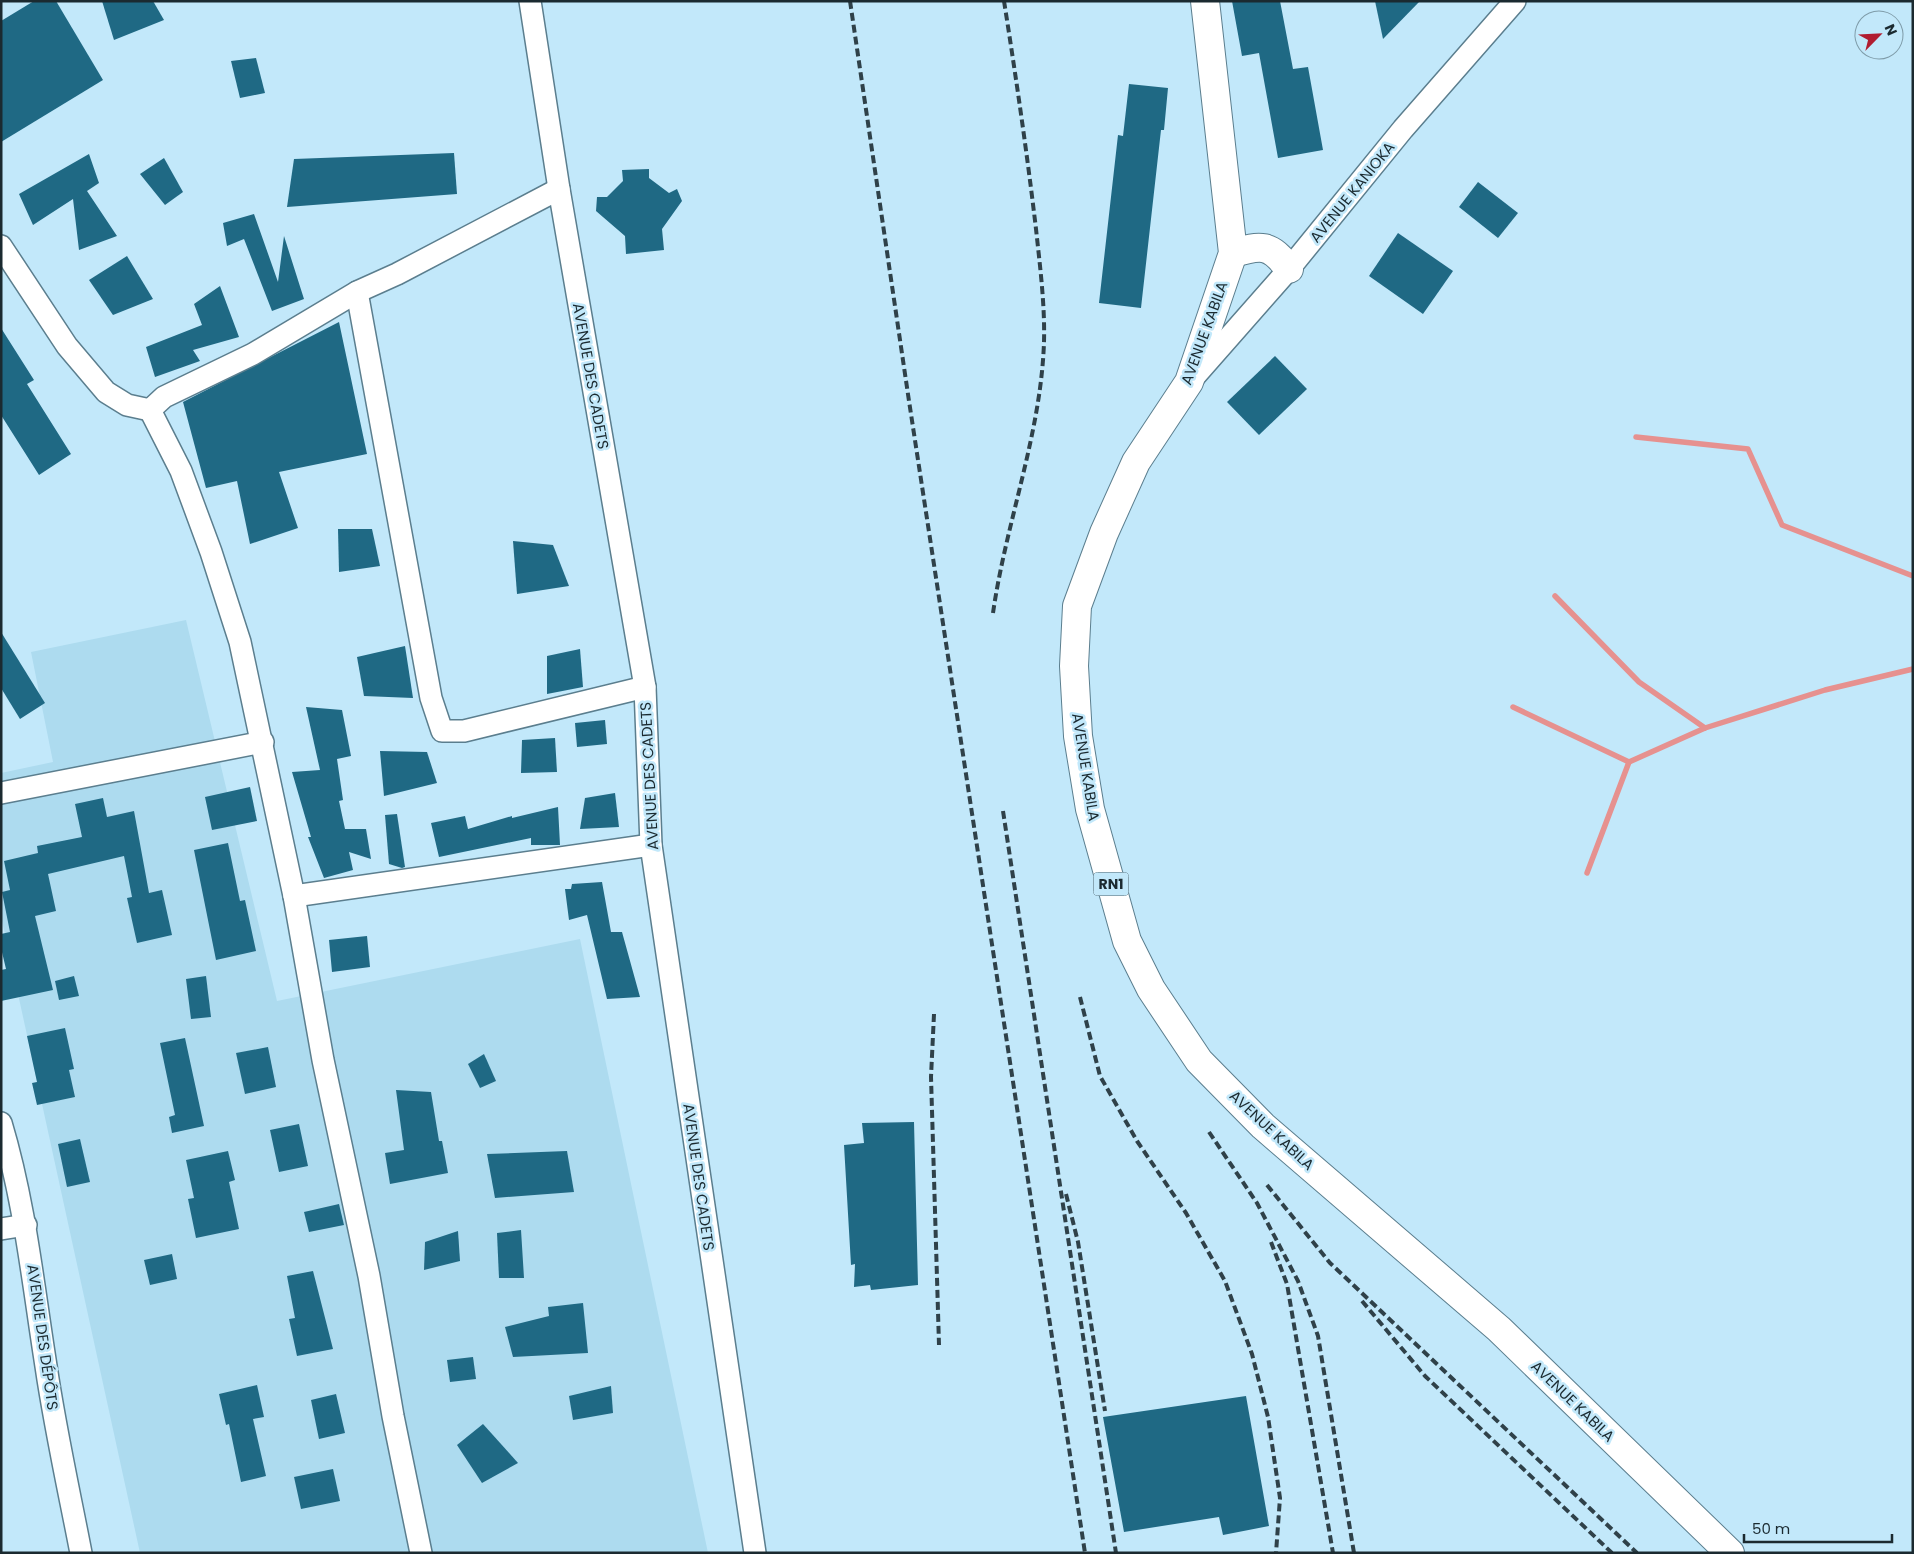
<svg xmlns="http://www.w3.org/2000/svg" width="1914" height="1554" font-family="Poppins,sans-serif">
<style>
.built{fill:#addbef}
.lines{fill:none;stroke-linecap:round;stroke-linejoin:round}
.stream{stroke:#e6918f;stroke-width:5.5}
.building{fill:#1f6984}
.minor-casing{stroke:#5b7e8e;stroke-width:24}
.highway-casing{stroke:#5b7e8e;stroke-width:30}
.minor{stroke:#fff;stroke-width:21}
.highway{stroke:#fff;stroke-width:28}
.rail{stroke:#2f4149;stroke-width:4;stroke-dasharray:8 4;stroke-linecap:butt}
.labels{text-anchor:middle;dominant-baseline:central;stroke-width:5;stroke-linejoin:round;paint-order:stroke}
.shield{fill:#c2e8fa;stroke:#4d636d;stroke-width:1}
.shield-label{font-size:14px;font-weight:bold;fill:#1b2a30}
.street-label{font-size:15px;fill:#1b2a30;stroke:#c2e8fa}
</style>
<rect width="100%" height="100%" fill="#c2e8fa"/>
<!-- built -->
<path class="built" d="M186,620L277,1001L580,939L708,1553H140L1,916V773L53,762L31,652Z"/>
<g class="lines">
<!-- stream -->
<g class="stream">
<path d="M1636,437L1748,449L1782,525L1913,576"/>
<path d="M1555,596L1639,682L1705,728"/>
<path d="M1513,707L1629,762L1705,728L1825,690L1913,669"/>
<path d="M1587,873L1629,762"/>
</g>
</g>
<!-- building -->
<g class="building">
<path d="M34,1H56L103,80L1,142V21Z"/>
<path d="M102,1H153L164,20L114,40Z"/>
<path d="M1232,1H1280L1293,69L1308,67L1323,150L1278,158L1259,53L1242,56Z"/>
<path d="M1375,1H1420L1383,39Z"/>
<path d="M256,58L265,93L240,98L231,61Z"/>
<path d="M1129,84L1168,88L1164,130H1161L1141,308L1099,303L1118,135L1123,136Z"/>
<path d="M454,153L457,194L287,207L294,159Z"/>
<path d="M89,154L99,183L87,191L117,236L79,250L73,199L33,225L19,194Z"/>
<path d="M164,158L183,192L165,205L140,174Z"/>
<path d="M649,169V178L669,193L677,189L682,201L662,229L664,250L626,254L625,236L596,211L597,197H607L623,181L622,170Z"/>
<path d="M1478,182L1518,213L1498,238L1459,207Z"/>
<path d="M254,214L278,282L284,236L304,299L272,311L244,239L227,246L223,223Z"/>
<path d="M1398,233L1453,271L1423,314L1369,276Z"/>
<path d="M127,256L153,299L113,315L89,280Z"/>
<path d="M220,286L239,337L193,350L200,361L155,377L146,347L202,325L194,304Z"/>
<path d="M339,322L367,454L279,472L298,528L250,544L237,481L206,488L183,402Z"/>
<path d="M1,328L34,380L27,384L71,454L39,475L1,415Z"/>
<path d="M1275,356L1307,389L1259,435L1227,402Z"/>
<path d="M338,529H372L380,566L339,572Z"/>
<path d="M513,541L553,545L569,586L517,594Z"/>
<path d="M1,632L45,703L20,719L1,688Z"/>
<path d="M405,646L413,698L364,696L357,657Z"/>
<path d="M580,649L583,687L547,694V656Z"/>
<path d="M306,707L342,710L351,756L337,759L343,800L339,801L345,829H366L371,859L349,852L353,870L324,878L308,837H311L292,772L320,770Z"/>
<path d="M605,720L607,744L577,747L575,723Z"/>
<path d="M555,738L557,772L521,773L522,740Z"/>
<path d="M380,751L427,752L437,783L384,796Z"/>
<path d="M250,787L257,821L212,830L205,797Z"/>
<path d="M615,793L619,827L580,829L585,798Z"/>
<path d="M103,798L107,817L134,811L149,893L162,890L172,935L137,943L127,898L132,897L124,856L48,874L56,911L35,916L53,990L1,1001V970L6,969L1,948V934L10,932L2,892L10,890L4,861L38,853L37,846L82,837L75,804Z"/>
<path d="M558,807L560,845H531V838L439,857L431,823L465,816L468,829L512,816V818Z"/>
<path d="M397,814L405,867L402,868L389,864L385,815Z"/>
<path d="M228,843L240,901L245,900L256,951L216,960L194,850Z"/>
<path d="M602,882L611,932H622L640,997L607,999L587,915L569,920L565,889H571L572,884Z"/>
<path d="M367,936L370,967L332,972L329,940Z"/>
<path d="M74,976L79,996L59,1000L55,981Z"/>
<path d="M206,976L211,1017L191,1019L186,979Z"/>
<path d="M65,1028L74,1069L69,1070L75,1097L37,1105L32,1083L37,1082L27,1036Z"/>
<path d="M185,1038L204,1126L172,1133L169,1117L175,1115L160,1043Z"/>
<path d="M268,1047L276,1087L245,1094L236,1053Z"/>
<path d="M484,1054L496,1081L480,1088L468,1064Z"/>
<path d="M396,1090L431,1092L439,1141H442L448,1173L390,1184L385,1153L404,1150Z"/>
<path d="M914,1122L918,1285L871,1290L870,1285L854,1287L855,1264L851,1265L844,1145L864,1143L862,1123Z"/>
<path d="M299,1124L308,1166L279,1172L270,1130Z"/>
<path d="M80,1139L90,1182L67,1187L58,1144Z"/>
<path d="M228,1151L235,1180L229,1182L239,1229L196,1238L188,1199L194,1198L186,1160Z"/>
<path d="M567,1151L574,1192L495,1198L487,1154Z"/>
<path d="M339,1204L344,1225L309,1232L304,1212Z"/>
<path d="M521,1230L524,1278H499L497,1233Z"/>
<path d="M458,1231L460,1261L424,1270L425,1242Z"/>
<path d="M172,1254L177,1279L150,1285L144,1260Z"/>
<path d="M313,1271L333,1349L297,1356L289,1319L295,1318L287,1276Z"/>
<path d="M583,1303L588,1353L513,1357L505,1327L549,1316L548,1307Z"/>
<path d="M473,1357L476,1379L450,1382L447,1360Z"/>
<path d="M257,1385L264,1417L253,1419L266,1476L241,1482L229,1424L226,1425L219,1394Z"/>
<path d="M611,1386L613,1413L573,1420L569,1396Z"/>
<path d="M336,1394L345,1433L319,1439L311,1400Z"/>
<path d="M1246,1396L1269,1526L1223,1535L1219,1517L1124,1532L1103,1417Z"/>
<path d="M483,1424L518,1463L482,1483L457,1445Z"/>
<path d="M333,1469L340,1501L301,1509L294,1477Z"/>
</g>
<g class="lines">
<!-- minor casing -->
<g class="minor-casing">
<g id="minor">
<path d="M530,1L559,189L645,687L651,845L755,1553"/>
<path d="M1,246L67,346L106,392L127,405L150,410"/>
<path d="M357,292L431,698L442,731H464L645,687"/>
<path d="M1194,377L1289,269L1403,129L1515,1"/>
<path d="M150,410L181,471L211,552L240,642L294,896L323,1060L369,1276L393,1416L421,1553"/>
<path d="M150,410L164,397L253,354L357,292L397,274L559,189"/>
<path d="M1,793L263,742"/>
<path d="M294,896L651,845"/>
<path d="M1,1123C25,1203 33,1284 46,1366C55,1428 69,1491 81,1553"/>
<path d="M1,1229L26,1225"/>
</g>
</g>
<!-- highway casing -->
<g class="highway-casing">
<g id="highway">
<path d="M1205,1L1233,253L1189,382L1136,462L1104,533L1077,606L1074,666L1078,736L1090,809L1127,941L1151,989L1199,1061L1263,1126L1499,1329L1730,1553"/>
<path d="M1233,253C1261,245 1270,243 1289,269"/>
</g>
</g>
<!-- minor -->
<use href="#minor" class="minor"/>
<!-- highway -->
<use href="#highway" class="highway"/>
<!-- rail -->
<g class="rail">
<path d="M850,1L909,401L1085,1553"/>
<path d="M993,613C1006,522 1041,434 1044,342C1045,305 1040,266 1036,229C1027,153 1016,77 1004,1"/>
<path d="M1003,811L1116,1553"/>
<path d="M1080,997L1100,1076L1137,1141L1186,1213L1225,1281L1252,1354L1268,1417L1280,1498L1276,1553"/>
<path d="M934,1014L931,1077L939,1345"/>
<path d="M1209,1132L1257,1203L1298,1281L1318,1336L1354,1553"/>
<path d="M1267,1185L1330,1263L1637,1553"/>
<path d="M1066,1194L1078,1242L1105,1411"/>
<path d="M1271,1242L1287,1284L1333,1553"/>
<path d="M1362,1301L1425,1376L1612,1553"/>
</g>
</g>
<g class="labels">
<!-- shield labels -->
<rect class="shield" x="1093.5" y="872.5" width="35" height="23" rx="4"/>
<g class="shield-label">
<text x="1111" y="884">RN1</text>
</g>
<!-- street labels -->
<g class="street-label">
<text transform="translate(1352 192) rotate(-51)">AVENUE KANIOKA</text>
<text transform="translate(1204 333) rotate(-70)">AVENUE KABILA</text>
<text transform="translate(591 376) rotate(80)">AVENUE DES CADETS</text>
<text transform="translate(1086 767) rotate(81)">AVENUE KABILA</text>
<text transform="translate(649 776) rotate(-93)">AVENUE DES CADETS</text>
<text transform="translate(1272 1130) rotate(43)">AVENUE KABILA</text>
<text transform="translate(699 1177) rotate(82)">AVENUE DES CADETS</text>
<text transform="translate(43 1337) rotate(82)">AVENUE DES DÉPÔTS</text>
<text transform="translate(1573 1401) rotate(44)">AVENUE KABILA</text>
</g>
</g>
<!-- border -->
<rect width="1914" height="1554" fill="none" stroke="#1b2a30" stroke-width="5"/>
<!-- north arrow -->
<g transform="translate(1879 35) rotate(66)"><circle r="24" fill="#c2e8fa" stroke="#7f9ca9"/>
<path d="M0-4L9 19L0 12L-9 19Z" fill="#b01c30"/>
<text y="-8" font-size="14" font-weight="bold" text-anchor="middle" fill="#1b2a30">N</text>
</g>
<!-- scale -->
<path d="M1744 1534v8h148v-8" fill="none" stroke="#1b2a30" stroke-width="2.5"/>
<text x="1752" y="1534" font-size="15" fill="#1b2a30" stroke="#c2e8fa" stroke-width="4" paint-order="stroke">50 m</text>
</svg>
